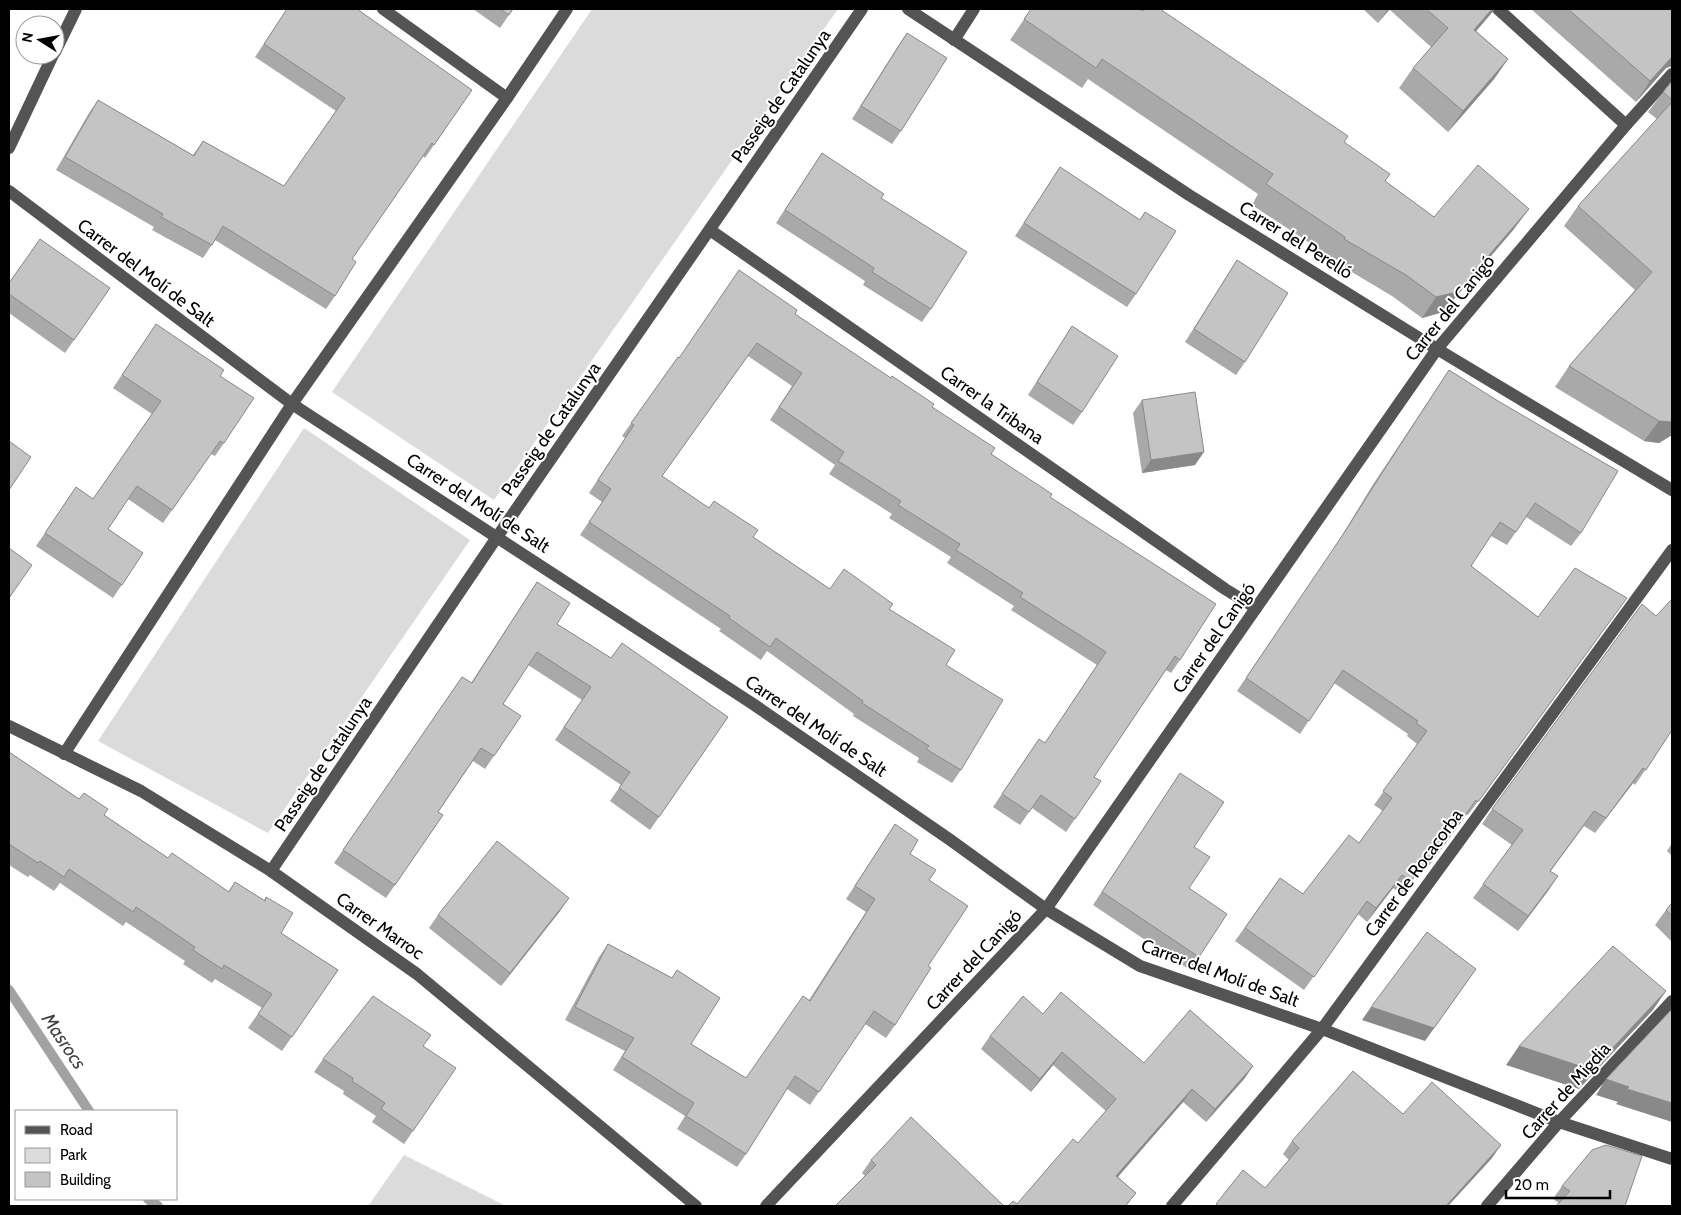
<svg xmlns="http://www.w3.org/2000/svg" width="1681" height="1215" font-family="Cabin,sans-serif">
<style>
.green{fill:#dbdbdb}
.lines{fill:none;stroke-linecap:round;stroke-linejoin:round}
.stream{stroke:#a2a2a2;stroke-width:10}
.minor{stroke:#545454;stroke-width:12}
.wall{fill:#a9a9a9}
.shaded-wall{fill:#898989}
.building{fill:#c4c4c4;stroke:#898989}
.labels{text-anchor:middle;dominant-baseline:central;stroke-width:4;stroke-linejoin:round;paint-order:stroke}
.street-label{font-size:18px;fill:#000;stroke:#fff}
.water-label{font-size:19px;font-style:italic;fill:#434343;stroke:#fff}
</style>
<rect width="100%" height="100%" fill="#fff"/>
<!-- green -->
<g class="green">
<path d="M592,9H838L494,500L332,392Z"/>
<path d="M304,428L470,540L268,833L98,741Z"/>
<path d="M404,1155L506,1206H368Z"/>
</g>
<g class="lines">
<!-- stream -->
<g class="stream">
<path d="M9,990L89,1111"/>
<path d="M148,1199L158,1206"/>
</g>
<!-- minor -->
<g class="minor">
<path d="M383,9L507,98"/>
<path d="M908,9L1189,195L1437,349L1672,490"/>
<path d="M1498,9L1626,125"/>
<path d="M954,40L974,9"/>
<path d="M55,52L76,9"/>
<path d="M9,148L53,55"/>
<path d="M9,191L292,404L753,704L949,839L1046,909L1140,966L1322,1029L1559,1122L1672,1159"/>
<path d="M710,230L1225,589L1256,608"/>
<path d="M9,726L141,791L271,871L417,974L696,1206"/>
<path d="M64,754L292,404L507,98L567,9"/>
<path d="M271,871L497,537L862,9"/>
<path d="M766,1206L1046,909L1437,349L1626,125L1672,74"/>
<path d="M1172,1206L1322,1029L1672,550"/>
<path d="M1487,1206L1559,1122L1672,1001"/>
</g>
</g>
<!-- wall -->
<g class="wall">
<path d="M287,9L472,90L425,158L423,156L352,259L335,296L326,309L215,240L203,258L152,230L154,227L56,170L89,113L98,100L193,155L203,141L284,186L336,111L255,57Z"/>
<path d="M473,9H513L500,28Z"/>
<path d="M1031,9H1104L1344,142L1385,181L1434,217L1514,229L1443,312L1422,318L1392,296L1330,259L1331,257L1252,205L1258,194L1088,79L1082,88L1010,40Z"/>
<path d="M1363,9H1495L1476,31L1508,59L1494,79L1448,132L1399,88L1413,68L1431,47L1389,9L1378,23Z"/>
<path d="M1531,9H1672V66L1666,68L1636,102Z"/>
<path d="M907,33L901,131L892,144L852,119L898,46Z"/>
<path d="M1672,81V435L1659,443L1644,441L1555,387L1569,366L1635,290L1564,226L1578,206L1657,119L1648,112L1663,92Z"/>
<path d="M822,153L881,198L931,309L922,322L863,285L865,281L776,223Z"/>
<path d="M1060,167L1140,220L1145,212L1136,294L1127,307L1015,236Z"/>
<path d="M1237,260L1245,362L1236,375L1185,342Z"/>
<path d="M9,283L110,288L65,353L9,313Z"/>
<path d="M795,314L932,407L991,454L1050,497L1180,660L1171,673L1166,670L1094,777L1101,781L1066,832L1032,808L1020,825L993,807L1039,739L1045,743L1097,665L1011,610L1014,606L947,563L951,557L889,518L892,514L829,474L835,465L770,420L792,386L748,356L662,476L709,508L753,537L830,589L889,609L946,665L961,770L952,783L917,762L919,758L853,716L854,714L767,651L761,660L719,631L721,629L580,535L602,502L589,493L625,438L622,436L678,357L679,358Z"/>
<path d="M156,324L220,376L224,443L215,456L211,454L163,523L128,499L108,529L143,553L113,598L36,546L76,487L93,499L152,414L113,388Z"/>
<path d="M1072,326L1082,412L1073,425L1028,395Z"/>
<path d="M1449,370L1581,533L1571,546L1526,517L1507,545L1491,536L1471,566L1538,617L1617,611L1468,815L1467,814L1428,867L1424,864L1402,895L1393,888L1367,922L1358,914L1304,990L1235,941L1280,878L1303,894L1359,843L1383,811L1374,805L1417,744L1407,736L1408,734L1334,683L1300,734L1237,691L1335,547L1372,486Z"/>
<path d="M1142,400L1195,465L1142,473L1133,413Z"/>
<path d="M537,582L557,624L611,658L728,717L650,830L610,801L621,785L555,740L582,700L528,665L503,704L521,716L485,769L473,761L438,812L443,815L386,898L334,863L462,677L471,683Z"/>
<path d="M1667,738L1635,785L1633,783L1595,833L1584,826L1550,872L1558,876L1518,931L1473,898L1512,845L1482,824L1492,809Z"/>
<path d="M9,752L168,858L228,892L235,882L264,900L266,897L281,933L338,970L282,1051L248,1028L262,1008L215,979L212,983L183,964L185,961L126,922L123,926L60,883L54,891L30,875L28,877L9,865Z"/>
<path d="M1180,773L1194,847L1189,888L1199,957L1190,970L1093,905Z"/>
<path d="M895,824L910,854L929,880L928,966L895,1025L886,1038L865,1024L810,1105L787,1089L746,1154L737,1167L677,1129L685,1116L613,1070L625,1051L565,1020L599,957L608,944L672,978L677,970L691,1044L746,1078L809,1000L866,912L846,899Z"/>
<path d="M1672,843V856L1667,851Z"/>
<path d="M1672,903V942L1655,925L1666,910Z"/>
<path d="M560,911L501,986L429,928L438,915Z"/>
<path d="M1043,1014L1144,1063L1253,1066L1244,1079L1206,1122L1183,1102L1118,1177L1136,1193L1126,1206H1008L1017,1204L1078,1143L1106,1111L1053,1065L1031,1092L981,1049L990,1036Z"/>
<path d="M423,1046L413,1131L404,1144L372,1122L376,1116L343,1094L344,1091L314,1072L323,1059Z"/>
<path d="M1403,1114L1492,1158L1448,1206H1215L1243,1170L1265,1188L1289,1160L1283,1154L1292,1141Z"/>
<path d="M871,1160L1004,1206L865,1176L862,1173Z"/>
<path d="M1562,1186L1625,1206L1559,1203L1553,1199Z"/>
</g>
<!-- shaded-wall -->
<g class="shaded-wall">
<path d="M1388,9H1390L1378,23Z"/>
<path d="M1492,9H1495L1460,50L1474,30Z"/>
<path d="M1672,57V66L1666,68L1636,102L1650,81Z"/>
<path d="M1508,59L1494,79L1448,132L1463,111Z"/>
<path d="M1529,209L1514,229L1443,312L1422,318L1436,297Z"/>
<path d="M1659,421L1672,422V435L1659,443L1644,441Z"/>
<path d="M1204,452L1195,465L1142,473L1151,460Z"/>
<path d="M1643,768L1633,783L1595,833L1606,818Z"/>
<path d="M1402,875L1393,888L1367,922L1376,908Z"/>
<path d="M1558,876L1548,891L1518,931L1528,916Z"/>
<path d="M569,898L560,911L501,986L510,973Z"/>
<path d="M1467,982L1425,1041L1362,1020L1371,1007Z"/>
<path d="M1666,991L1653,1010L1579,1089L1506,1065L1519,1046Z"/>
<path d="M1062,1052L1053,1065L1031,1092L1040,1079Z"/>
<path d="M1253,1066L1244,1079L1206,1122L1215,1109Z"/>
<path d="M1606,1079L1629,1087L1672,1103V1122L1616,1104L1618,1102L1596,1095Z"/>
<path d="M1192,1089L1183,1102L1107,1189L1116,1176Z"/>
<path d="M1501,1145L1492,1158L1448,1206H1446Z"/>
</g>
<!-- building -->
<g class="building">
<path d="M287,9H357L472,90L434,145L432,143L352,259L356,262L335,296L223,226L212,245L161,217L163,214L65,157L98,100L194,156L203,141L284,186L345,98L264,44Z"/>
<path d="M500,9H513L509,15Z"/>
<path d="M1031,9H1104L1105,10L1106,9H1139L1143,11L1144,9H1160L1348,136L1344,142L1390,174L1385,181L1434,217L1478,165L1529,209L1457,292L1436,297L1406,275L1344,239L1345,237L1266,184L1273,174L1102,59L1096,68L1024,19Z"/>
<path d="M1426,9H1492L1474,30L1508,59L1463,111L1413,68L1448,28Z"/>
<path d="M1568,9H1672V57L1650,81Z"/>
<path d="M907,33L947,58L901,131L861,106Z"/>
<path d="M1672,81V100L1663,92Z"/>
<path d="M1672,102V422L1659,421L1569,366L1652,272L1578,206Z"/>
<path d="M822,153L884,194L881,198L967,252L931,309L872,272L874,268L785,210Z"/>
<path d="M1060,167L1140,220L1145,212L1176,231L1136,294L1024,223Z"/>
<path d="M40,239L110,288L74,340L9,294V283Z"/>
<path d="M1237,260L1288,293L1245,362L1194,329Z"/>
<path d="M739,270L797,310L795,314L891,378L892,376L934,404L932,407L995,448L991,454L1052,494L1050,497L1216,604L1180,660L1175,656L1094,777L1101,781L1075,819L1041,795L1029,812L1002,794L1039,739L1045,743L1106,652L1020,597L1023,593L956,550L960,544L898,505L901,501L838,461L844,452L779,407L802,373L757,343L662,476L709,508L714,501L758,530L753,537L830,589L844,569L893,604L889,609L955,650L946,665L1003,700L961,770L926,749L929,746L862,703L863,701L776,638L770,647L729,618L730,616L589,522L611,489L598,480L634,425L631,423L678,357L679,358Z"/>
<path d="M156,324L224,370L220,376L254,398L224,443L220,441L172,510L137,486L108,529L143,553L122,585L45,533L76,487L93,499L161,401L122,375Z"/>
<path d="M1072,326L1118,356L1082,412L1037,382Z"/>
<path d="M1449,370L1498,401L1618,471L1581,533L1535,503L1516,532L1500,522L1471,566L1538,617L1575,568L1627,598L1478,802L1476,800L1438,853L1434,850L1411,881L1402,875L1376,908L1367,901L1314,977L1245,928L1280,878L1303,894L1349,835L1359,843L1392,798L1383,791L1427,731L1416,723L1418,721L1343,670L1309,721L1246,678L1344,533L1382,473Z"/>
<path d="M1195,392L1204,452L1151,460L1142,400Z"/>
<path d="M9,441L31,457L9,490Z"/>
<path d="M9,548L32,565L9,598Z"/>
<path d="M537,582L570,603L557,624L611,658L622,643L728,717L659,817L619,788L630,772L564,727L591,687L537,652L503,704L521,716L494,756L481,748L438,812L443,815L395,885L343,850L462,677L472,683Z"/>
<path d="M1672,599V730L1646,770L1643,768L1606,818L1594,811L1550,871L1558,876L1528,916L1483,884L1523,830L1492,809L1642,604L1656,616Z"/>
<path d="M9,752L79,799L84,793L108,809L104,815L168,858L172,853L229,892L235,882L265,901L266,897L293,913L281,933L338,970L292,1037L258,1014L272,994L224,965L222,969L193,950L195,947L136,907L133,912L69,869L64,877L40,861L38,863L9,844Z"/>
<path d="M1180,773L1224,802L1194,847L1210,857L1189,888L1227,914L1199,957L1102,892Z"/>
<path d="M895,824L918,840L910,854L936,870L929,880L968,906L928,966L931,968L895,1025L874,1011L819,1092L795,1076L746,1154L686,1116L694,1103L622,1057L634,1038L575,1007L608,944L672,978L677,970L720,998L691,1044L746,1078L803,996L810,1001L875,899L855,886Z"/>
<path d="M497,841L569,898L510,973L438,915Z"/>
<path d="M1672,903V916L1666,910Z"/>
<path d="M1427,932L1476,969L1434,1028L1371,1007Z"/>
<path d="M1613,946L1666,991L1592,1070L1519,1046Z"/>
<path d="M1061,992L1144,1063L1190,1010L1253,1066L1215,1109L1192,1089L1116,1176L1136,1193L1125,1206H1008L1013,1201L1017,1204L1073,1139L1078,1143L1116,1099L1062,1052L1040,1079L990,1036L1023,996L1043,1014Z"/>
<path d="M373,996L431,1035L423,1046L456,1068L413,1131L381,1109L385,1103L352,1081L353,1078L323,1059Z"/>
<path d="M1672,1009V1103L1627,1089L1629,1087L1606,1079Z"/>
<path d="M1353,1071L1403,1114L1432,1082L1501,1145L1446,1206H1219L1216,1204L1243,1170L1265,1188L1299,1148L1292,1141Z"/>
<path d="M911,1117L1004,1206H835L876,1165L871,1160Z"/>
<path d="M1606,1145L1642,1156L1625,1206H1556L1570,1191L1562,1186L1592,1150Z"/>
</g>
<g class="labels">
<!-- street labels -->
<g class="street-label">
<text transform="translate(781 96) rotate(-55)">Passeig de Catalunya</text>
<text transform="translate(1296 240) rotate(32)">Carrer del Perelló</text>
<text transform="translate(146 273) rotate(37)">Carrer del Molí de Salt</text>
<text transform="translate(1450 308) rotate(-51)">Carrer del Canigó</text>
<text transform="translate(992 405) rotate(35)">Carrer la Tribana</text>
<text transform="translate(551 429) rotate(-55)">Passeig de Catalunya</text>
<text transform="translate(478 503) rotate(33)">Carrer del Molí de Salt</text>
<text transform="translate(1214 638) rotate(-55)">Carrer del Canigó</text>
<text transform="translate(816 726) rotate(34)">Carrer del Molí de Salt</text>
<text transform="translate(323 764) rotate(-56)">Passeig de Catalunya</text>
<text transform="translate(1414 873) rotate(-54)">Carrer de Rocacorba</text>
<text transform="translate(380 926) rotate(35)">Carrer Marroc</text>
<text transform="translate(974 960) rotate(-47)">Carrer del Canigó</text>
<text transform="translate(1220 973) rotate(20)">Carrer del Molí de Salt</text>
<text transform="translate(1566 1091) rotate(-48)">Carrer de Migdia</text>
</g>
<!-- water labels -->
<g class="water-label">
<text transform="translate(64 1041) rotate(56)">Masrocs</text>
</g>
</g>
<!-- border -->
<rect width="1681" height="1215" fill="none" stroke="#000000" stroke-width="20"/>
<!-- legend -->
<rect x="15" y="1110" width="162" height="90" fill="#ffffff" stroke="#999999"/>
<rect x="25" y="1126" width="25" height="8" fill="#545454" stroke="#999999"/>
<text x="60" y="1135" font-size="15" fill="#000000">Road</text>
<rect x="25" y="1148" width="25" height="15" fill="#dbdbdb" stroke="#999999"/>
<text x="60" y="1160" font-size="15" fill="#000000">Park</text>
<rect x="25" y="1172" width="25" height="15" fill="#c4c4c4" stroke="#999999"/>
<text x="60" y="1185" font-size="15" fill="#000000">Building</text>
<!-- north arrow -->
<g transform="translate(40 40) rotate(281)"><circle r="24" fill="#ffffff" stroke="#999999"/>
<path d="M0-4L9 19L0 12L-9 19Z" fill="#000000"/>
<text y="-8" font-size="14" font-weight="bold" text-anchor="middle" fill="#000000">N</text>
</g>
<!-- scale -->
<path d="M1506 1190v8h104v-8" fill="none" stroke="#000000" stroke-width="2.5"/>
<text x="1514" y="1190" font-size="15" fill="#000000" stroke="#ffffff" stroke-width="4" paint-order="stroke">20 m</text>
</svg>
